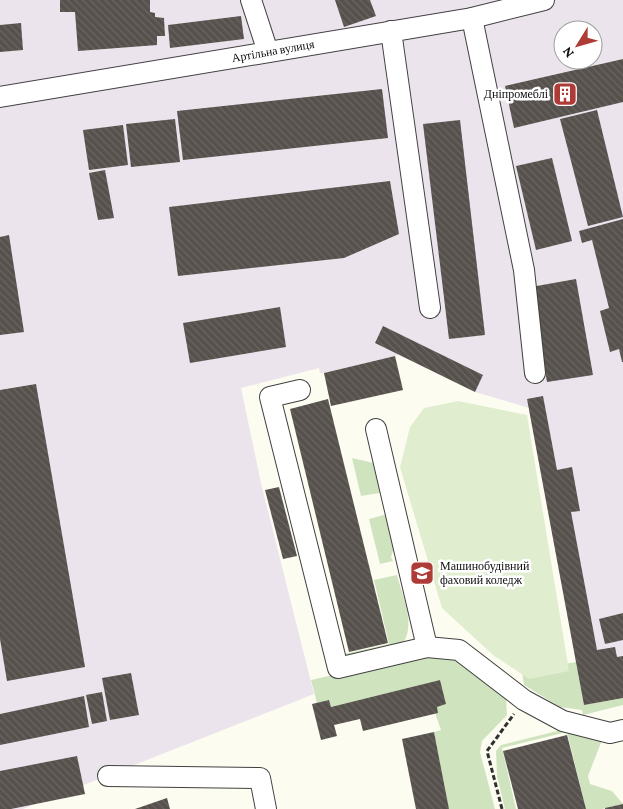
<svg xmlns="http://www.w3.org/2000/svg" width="623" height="809" font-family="'Crimson Pro',serif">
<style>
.industrial{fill:#ece4ec;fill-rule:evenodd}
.grass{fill:#cfe4be}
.pitch{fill:#e0edcf}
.building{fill:url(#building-back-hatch)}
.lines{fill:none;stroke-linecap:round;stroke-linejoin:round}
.minor-casing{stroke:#414141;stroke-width:22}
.path{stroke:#303030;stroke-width:3;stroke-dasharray:5 2.5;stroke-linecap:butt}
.minor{stroke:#fff;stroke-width:20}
.labels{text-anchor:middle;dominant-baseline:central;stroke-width:5;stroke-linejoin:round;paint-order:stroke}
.street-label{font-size:12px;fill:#0e0e0e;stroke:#fff}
.poi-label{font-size:12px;fill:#0e0e0e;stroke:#fff;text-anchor:end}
</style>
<defs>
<pattern id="building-back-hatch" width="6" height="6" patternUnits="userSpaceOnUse" patternTransform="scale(1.25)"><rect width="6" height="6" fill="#56514c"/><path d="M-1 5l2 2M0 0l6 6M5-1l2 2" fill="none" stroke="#696561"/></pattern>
</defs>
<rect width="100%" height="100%" fill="#fdfcf1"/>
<!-- industrial -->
<path class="industrial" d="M0,0H623V698L584,705L529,408L475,392L399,355L324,373H320L319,368L241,388L261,483L314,694L23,809H0ZM563,30H593V60H563Z"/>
<!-- grass -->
<g class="grass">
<path d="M352,458L378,464L386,492L361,496Z"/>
<path d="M391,513L398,535L391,557L393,561L380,564L369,519Z"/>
<path d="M397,575C402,595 417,626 402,644L348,661L340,655L389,644L374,580Z"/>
<path d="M421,655L457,659L506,698L507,715L482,741L480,752L495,809H449L434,732L441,730L435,713H438L437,707L446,704L440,680L331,707L329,700L317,703L311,680Z"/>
<path d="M576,662L584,705L623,698V705L583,715L582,710L560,707L524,685L522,671Z"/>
<path d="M565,729L604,735L588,776L590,784L612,791L623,804L602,809H586L567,732L502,748L516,809H505L497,776L496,751L501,745Z"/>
</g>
<!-- pitch -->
<path class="pitch" d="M458,401L527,415L569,671L529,679L493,655L442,608L400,467L410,427L424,408Z"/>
<!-- building -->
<g class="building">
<path d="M60,0H150V12L155,13V17L164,18L165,36H157V45L78,51L75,12H60Z"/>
<path d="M335,0H370L376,16L344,27Z"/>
<path d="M241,16L244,39L170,48L168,25Z"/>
<path d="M21,23L23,50L0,52V25Z"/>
<path d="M623,59V102L514,128L505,86Z"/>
<path d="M382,89L388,138L183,160L177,111Z"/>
<path d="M597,110L623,217L588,226L560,119Z"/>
<path d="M175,119L180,162L131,167L126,124Z"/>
<path d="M460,120L485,335L449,339L423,124Z"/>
<path d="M123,125L128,165L89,170L83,130Z"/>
<path d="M552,158L572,241L536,250L516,166Z"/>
<path d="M105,170L114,218L98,220L89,173Z"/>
<path d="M390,181L399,234L344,258L178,276L169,207Z"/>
<path d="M623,219V362H622L619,349L610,352L600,311L609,308L592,240L582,243L579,231Z"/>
<path d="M9,235L24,332L0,335V237Z"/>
<path d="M576,279L593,375L547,382L531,287Z"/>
<path d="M280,307L286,347L190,363L183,323Z"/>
<path d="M383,326L483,375L475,392L375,343Z"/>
<path d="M395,356L403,390L331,406L324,373Z"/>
<path d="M36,384L85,667L7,681L0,639V390Z"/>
<path d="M543,396L557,470L572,467L580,511L571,512L597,650L615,647L617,657L623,656V698L584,705L527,399Z"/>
<path d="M328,399L388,643L349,652L290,409Z"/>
<path d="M279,487L297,556L283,559L265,490Z"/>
<path d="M623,613V640L605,644L599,619Z"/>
<path d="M131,673L139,715L110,720L102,678Z"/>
<path d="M440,680L446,704L437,707L438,713L363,731L360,719L334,725L337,736L321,740L312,704L329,700L331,707Z"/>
<path d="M102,692L107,721L92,724L86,695Z"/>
<path d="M84,696L89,727L0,745V714Z"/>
<path d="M434,732L449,809H416L402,739Z"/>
<path d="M567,735L586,809H518L503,751Z"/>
<path d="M77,756L85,794L11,809H0V771Z"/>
<path d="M167,798L170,809H135Z"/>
<path d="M623,804V809H605V808Z"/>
</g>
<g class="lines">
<!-- minor casing -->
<g class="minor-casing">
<g id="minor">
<path d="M251,0L268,52"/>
<path d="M472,18L524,270L535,373"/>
<path d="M391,31L430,308"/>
<path d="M0,97L472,18L544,0"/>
<path d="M300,390L270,397L338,668L427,647"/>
<path d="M376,429L427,647L459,650L524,700L563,721L610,733L623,730"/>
<path d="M108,776L260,778L266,809"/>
</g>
</g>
<!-- path -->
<path class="path" d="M502,809L487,751L514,714"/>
<!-- minor -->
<use href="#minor" class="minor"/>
</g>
<!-- icons -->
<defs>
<g id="building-square" transform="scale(1.25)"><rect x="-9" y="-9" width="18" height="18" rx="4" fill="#af3b36" stroke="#fff"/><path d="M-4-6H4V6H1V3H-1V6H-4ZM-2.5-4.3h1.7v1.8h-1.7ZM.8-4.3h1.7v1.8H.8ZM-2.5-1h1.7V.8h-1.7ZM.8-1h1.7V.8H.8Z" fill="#fff"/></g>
<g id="university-square" transform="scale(1.25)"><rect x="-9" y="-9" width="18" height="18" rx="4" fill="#af3b36" stroke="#fff"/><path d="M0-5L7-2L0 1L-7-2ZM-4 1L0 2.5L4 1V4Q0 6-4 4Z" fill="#fff"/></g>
</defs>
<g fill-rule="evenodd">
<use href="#building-square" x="565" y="94"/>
<use href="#university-square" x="422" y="573"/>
</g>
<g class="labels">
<!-- street labels -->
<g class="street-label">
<text transform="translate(273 51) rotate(-10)">Артільна вулиця</text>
</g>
<!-- poi labels -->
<g class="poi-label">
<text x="548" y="94">Дніпромеблі</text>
<text x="440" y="566" text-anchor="start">Машинобудівний<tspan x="440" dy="14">фаховий коледж</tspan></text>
</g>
</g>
<!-- north arrow -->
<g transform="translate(578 45) rotate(233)"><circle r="24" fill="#ffffff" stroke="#9f9f9f"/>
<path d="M0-4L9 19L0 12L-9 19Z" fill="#af3b36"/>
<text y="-8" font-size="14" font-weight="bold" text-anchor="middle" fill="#0e0e0e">N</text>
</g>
</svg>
